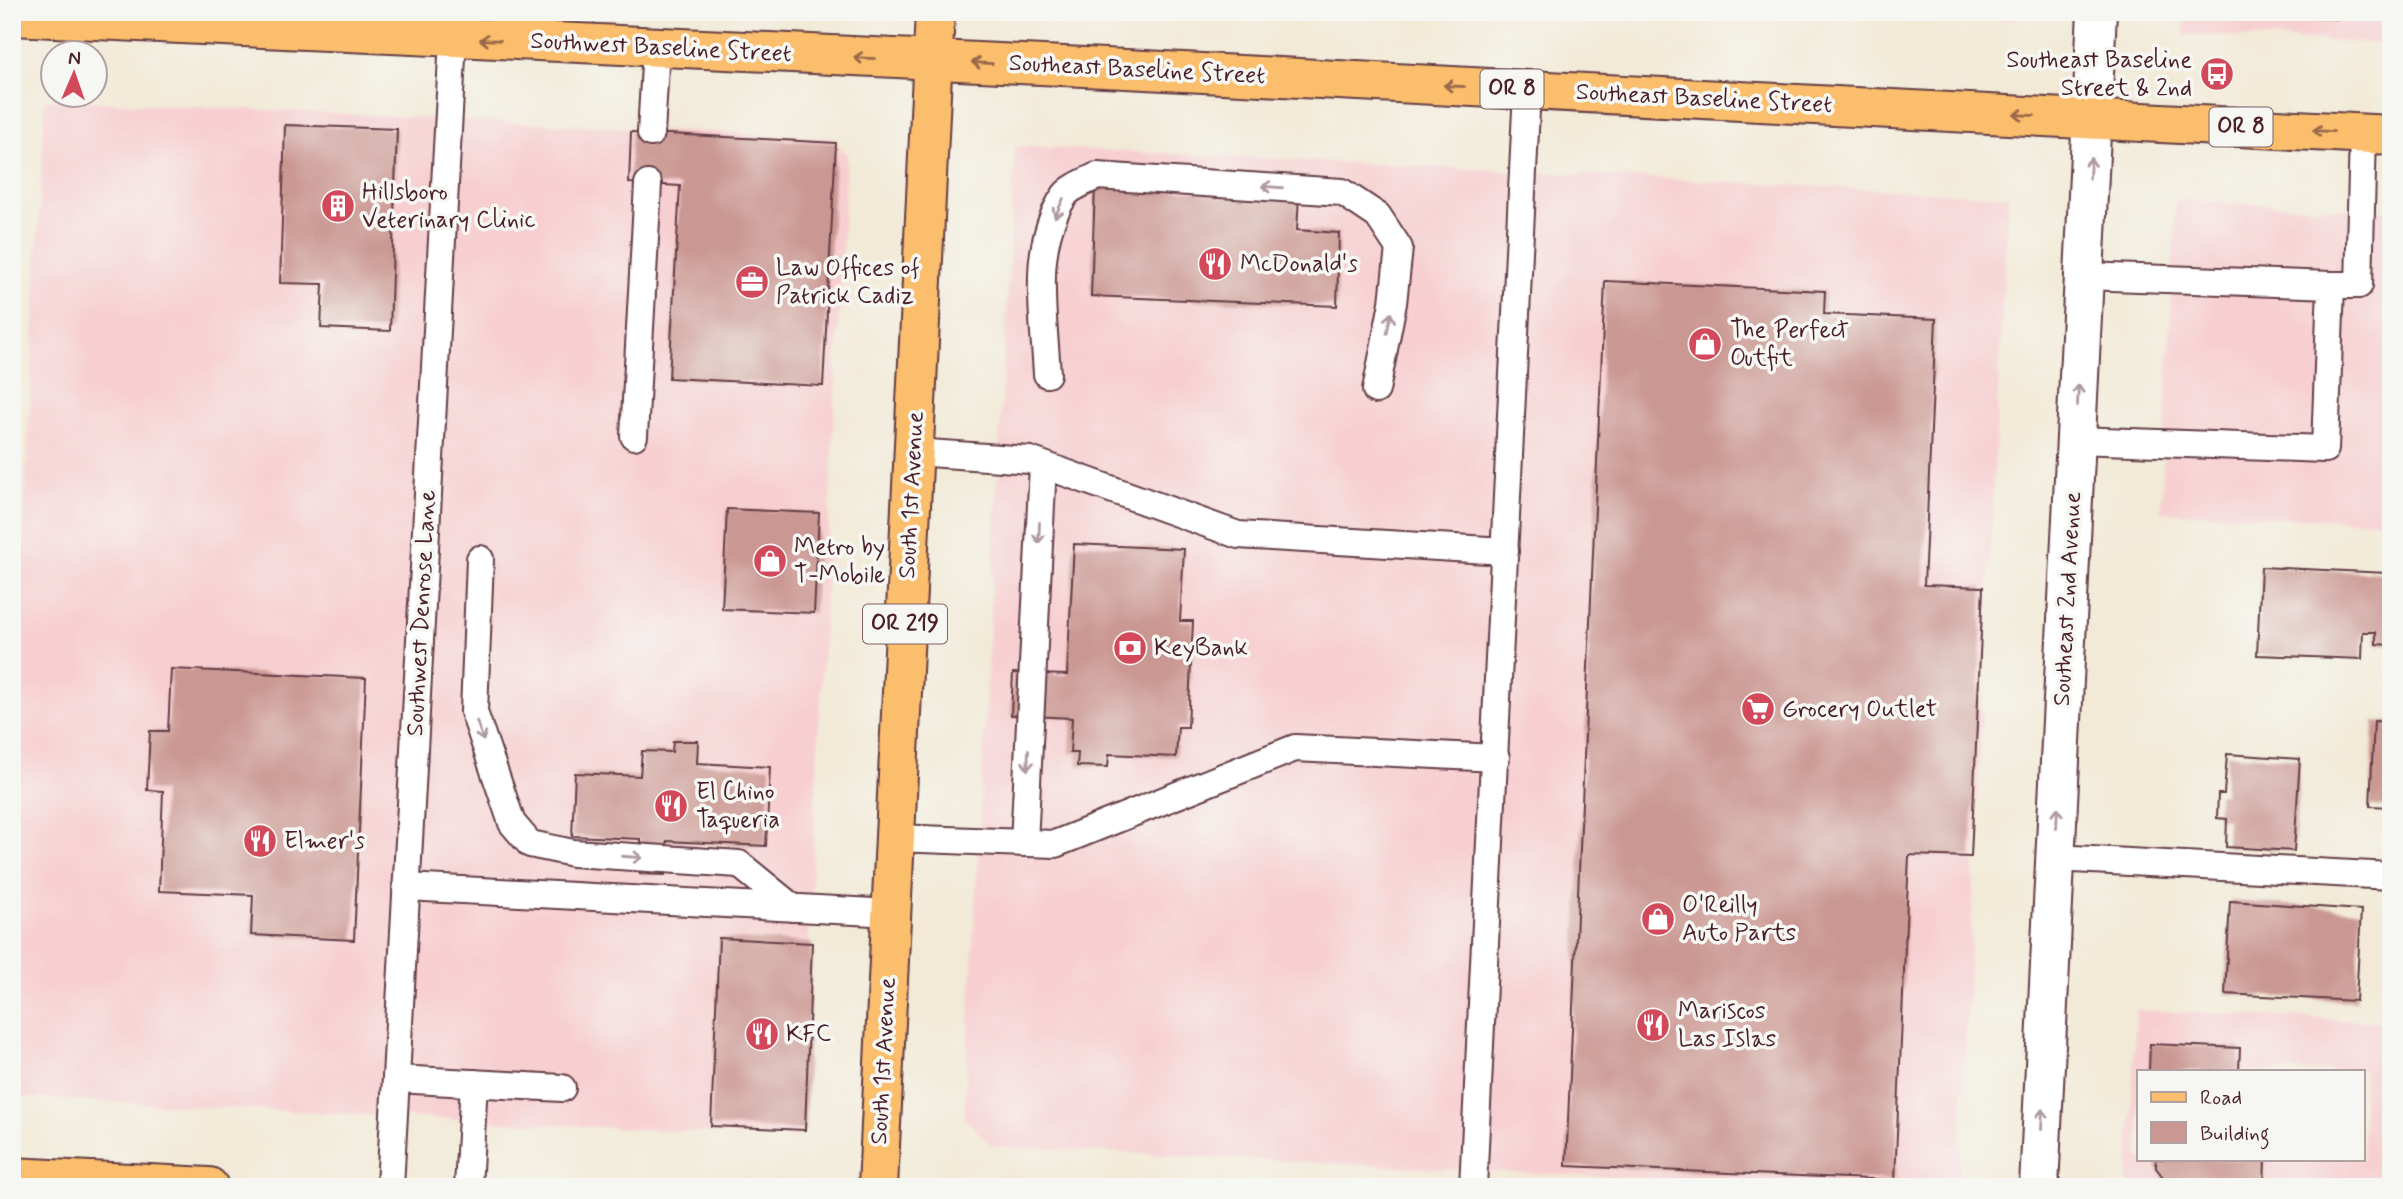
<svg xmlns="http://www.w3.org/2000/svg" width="2403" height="1199" font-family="Mynerve,sans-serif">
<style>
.built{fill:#f7cfd1;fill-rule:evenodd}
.building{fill:#cb9792}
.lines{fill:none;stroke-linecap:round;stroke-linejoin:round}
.service-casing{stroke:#633d45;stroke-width:30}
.tertiary-casing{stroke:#633d45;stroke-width:42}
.primary-casing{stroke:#633d45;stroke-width:42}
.trunk-casing{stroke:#633d45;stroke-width:42}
.service{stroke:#fff;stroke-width:26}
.tertiary{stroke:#fff;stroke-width:38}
.primary{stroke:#fabe6d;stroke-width:38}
.trunk{stroke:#fabe6d;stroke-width:38}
.oneway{stroke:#996749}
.oneway2{stroke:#ae9aa0}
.labels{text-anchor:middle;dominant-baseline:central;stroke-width:7;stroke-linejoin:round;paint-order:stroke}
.shield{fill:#f6f6f2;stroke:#7e6067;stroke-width:2}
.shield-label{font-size:23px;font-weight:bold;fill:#4a1f2b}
.street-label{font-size:24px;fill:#4a1f2b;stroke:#f6f6f2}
.poi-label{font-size:24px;fill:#4a1f2b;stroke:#f6f6f2;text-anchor:start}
</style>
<rect width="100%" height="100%" fill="#f6f6f2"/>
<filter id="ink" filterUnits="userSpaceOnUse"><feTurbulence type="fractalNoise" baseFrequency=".0143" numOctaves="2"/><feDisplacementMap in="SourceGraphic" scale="14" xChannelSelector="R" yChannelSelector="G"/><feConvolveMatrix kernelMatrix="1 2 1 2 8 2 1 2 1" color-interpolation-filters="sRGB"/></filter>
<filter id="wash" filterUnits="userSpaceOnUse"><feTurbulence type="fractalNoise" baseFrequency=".00686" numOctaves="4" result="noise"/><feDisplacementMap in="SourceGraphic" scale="28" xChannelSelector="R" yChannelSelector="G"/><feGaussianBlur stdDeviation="1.57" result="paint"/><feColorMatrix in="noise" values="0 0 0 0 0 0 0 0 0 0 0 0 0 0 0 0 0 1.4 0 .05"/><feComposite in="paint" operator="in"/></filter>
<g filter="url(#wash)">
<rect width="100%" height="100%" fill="#f2ead7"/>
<!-- built -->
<g class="built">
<path d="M1866,12H2016V20Z"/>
<path d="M2185,12H2391V44L2184,34Z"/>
<path d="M45,99L831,138L847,154L799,1137L12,1097V757Z"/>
<path d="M1015,146L2008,196L1958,1187H1801L991,1146L964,1118Z"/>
<path d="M2176,200L2391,211V522L2161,512Z"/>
<path d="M2136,1010L2387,1022L2380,1187H2128ZM2139,1071H2363V1159H2139Z"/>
</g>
<g id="blocks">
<!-- building -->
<g class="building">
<path d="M2255,12H2336V19Z"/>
<path d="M285,125L397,129L390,331L321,328L323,284L280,283Z"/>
<path d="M631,132L836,143L823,386L669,378L680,186L629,183Z"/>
<path d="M1095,186L1299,196L1297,230L1339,233L1337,306L1091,296Z"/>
<path d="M1605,281L1825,291L1824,314L1936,319L1924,585L1983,587L1971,857L1909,855L1895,1180L1566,1166Z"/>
<path d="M727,509L819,513L814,613L722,609Z"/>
<path d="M1074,544L1184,549L1180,621H1193L1188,727H1178L1176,757L1109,754L1108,767L1077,766L1078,753H1070L1072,718L1011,715L1013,673L1067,675Z"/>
<path d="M2261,567L2387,573V583H2391V645L2376,644V632H2363L2362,659L2257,655Z"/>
<path d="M171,669L366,678L354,940L251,935L253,895L159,891L163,791L147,790L150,731H168Z"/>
<path d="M2374,721L2391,722V807L2370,806Z"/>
<path d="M673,741H698L697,763L770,767L766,846L667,841L665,875L640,874L641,839L572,836L575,773L640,776L642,751L672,752Z"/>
<path d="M2227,754L2300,759L2294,851L2226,847L2227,819L2217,818L2218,794H2224Z"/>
<path d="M2230,901L2361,910L2356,1001L2225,994Z"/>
<path d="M719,938L812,943L805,1130L711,1126Z"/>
<path d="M2150,1044L2240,1048L2239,1071H2149Z"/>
<path d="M2156,1159H2265L2264,1187H2163V1177L2156,1168Z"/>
</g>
</g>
</g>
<g filter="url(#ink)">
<use href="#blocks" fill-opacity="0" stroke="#633d45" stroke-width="2"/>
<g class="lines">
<!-- service casing -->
<g class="service-casing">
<g id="service">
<path d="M651,133L656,48"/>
<path d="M2331,285H2359L2363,134"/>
<path d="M1047,374C1044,316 1030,246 1065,195C1071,187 1087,181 1097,176L1342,192L1378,216L1399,248L1393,303L1376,390"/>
<path d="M634,436L648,184"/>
<path d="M2076,440L2325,449L2331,285L2084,276"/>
<path d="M914,452L1030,460L1238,535L1505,551"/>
<path d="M480,559L474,712L512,823L530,844L573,853L739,864L793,908"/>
<path d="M895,838L1055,844L1295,748L1496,758"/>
<path d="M1024,843L1043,465"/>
<path d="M2055,858L2391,876"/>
<path d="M406,887L892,913"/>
<path d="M396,1079L562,1088"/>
<path d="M390,1187L453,39"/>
<path d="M468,1187L474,1083"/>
<path d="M1473,1187L1527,90"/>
</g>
</g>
<!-- tertiary casing -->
<g class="tertiary-casing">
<path id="tertiary" d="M2039,1187L2097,12"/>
</g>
<!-- primary casing -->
<g class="primary-casing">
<path id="primary" d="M878,1187L935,12"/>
</g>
<!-- trunk casing -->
<g class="trunk-casing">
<g id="trunk">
<path d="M12,16L1126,69L2391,135"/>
<path d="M12,1177L209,1187"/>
</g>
</g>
<!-- service -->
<use href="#service" class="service"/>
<!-- tertiary -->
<use href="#tertiary" class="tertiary"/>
<!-- primary -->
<use href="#primary" class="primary"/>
<!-- trunk -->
<use href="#trunk" class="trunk"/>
</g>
<!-- one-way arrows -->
<defs><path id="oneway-shaft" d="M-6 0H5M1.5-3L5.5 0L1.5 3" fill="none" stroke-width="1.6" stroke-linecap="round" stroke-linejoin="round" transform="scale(1.75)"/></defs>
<g class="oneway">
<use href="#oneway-shaft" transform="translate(490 40) rotate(-178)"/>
<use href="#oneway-shaft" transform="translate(864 58) rotate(-177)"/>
<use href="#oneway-shaft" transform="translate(982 63) rotate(-177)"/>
<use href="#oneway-shaft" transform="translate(1454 86) rotate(-177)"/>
<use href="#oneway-shaft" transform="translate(2024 115) rotate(-177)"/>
<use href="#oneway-shaft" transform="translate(2323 131) rotate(-177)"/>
</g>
<g class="oneway2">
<use href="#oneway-shaft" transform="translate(2090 168) rotate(-87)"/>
<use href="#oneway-shaft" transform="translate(1272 187) rotate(-176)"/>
<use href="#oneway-shaft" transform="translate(1059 208) rotate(115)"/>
<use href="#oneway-shaft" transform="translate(1389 323) rotate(-79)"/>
<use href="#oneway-shaft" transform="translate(2078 395) rotate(-87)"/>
<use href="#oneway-shaft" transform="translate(1039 533) rotate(93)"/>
<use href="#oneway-shaft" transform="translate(480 731) rotate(71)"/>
<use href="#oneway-shaft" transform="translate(1028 760) rotate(93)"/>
<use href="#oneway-shaft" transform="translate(2057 818) rotate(-87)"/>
<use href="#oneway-shaft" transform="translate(632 857) rotate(4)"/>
<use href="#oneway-shaft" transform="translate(2042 1119) rotate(-87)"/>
</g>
</g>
<!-- icons -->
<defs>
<g id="bus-disc" transform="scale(1.75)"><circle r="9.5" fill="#d1495b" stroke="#f6f6f2"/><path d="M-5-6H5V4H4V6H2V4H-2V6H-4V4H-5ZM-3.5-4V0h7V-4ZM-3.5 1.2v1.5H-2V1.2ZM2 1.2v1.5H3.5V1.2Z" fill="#fff"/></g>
<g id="building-disc" transform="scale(1.75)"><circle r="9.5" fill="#d1495b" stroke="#f6f6f2"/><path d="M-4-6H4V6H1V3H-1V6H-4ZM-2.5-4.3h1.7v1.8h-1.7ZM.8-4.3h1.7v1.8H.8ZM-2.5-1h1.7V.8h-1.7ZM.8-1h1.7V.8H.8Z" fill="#fff"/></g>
<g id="restaurant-disc" transform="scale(1.75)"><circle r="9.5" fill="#d1495b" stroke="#f6f6f2"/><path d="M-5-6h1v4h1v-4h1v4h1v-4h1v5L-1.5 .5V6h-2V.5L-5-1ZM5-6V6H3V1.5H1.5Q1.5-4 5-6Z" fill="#fff"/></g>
<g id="office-disc" transform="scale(1.75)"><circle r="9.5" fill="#d1495b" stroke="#f6f6f2"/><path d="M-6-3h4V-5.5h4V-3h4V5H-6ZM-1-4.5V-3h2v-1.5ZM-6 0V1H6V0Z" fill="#fff"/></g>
<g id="shop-disc" transform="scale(1.75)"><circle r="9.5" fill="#d1495b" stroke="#f6f6f2"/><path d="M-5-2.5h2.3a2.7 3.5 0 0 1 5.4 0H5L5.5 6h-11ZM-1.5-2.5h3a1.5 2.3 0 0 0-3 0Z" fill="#fff"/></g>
<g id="bank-disc" transform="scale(1.75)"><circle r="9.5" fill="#d1495b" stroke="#f6f6f2"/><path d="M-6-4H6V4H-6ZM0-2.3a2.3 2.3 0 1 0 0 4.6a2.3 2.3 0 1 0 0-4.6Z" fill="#fff"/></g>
<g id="supermarket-disc" transform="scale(1.75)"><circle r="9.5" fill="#d1495b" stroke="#f6f6f2"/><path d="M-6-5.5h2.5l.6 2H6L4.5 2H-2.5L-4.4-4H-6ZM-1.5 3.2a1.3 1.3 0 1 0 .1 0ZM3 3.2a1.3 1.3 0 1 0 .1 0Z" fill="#fff"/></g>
</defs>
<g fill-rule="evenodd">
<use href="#bus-disc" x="2217" y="74"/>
<use href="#building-disc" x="338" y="206"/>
<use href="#restaurant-disc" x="1215" y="264"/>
<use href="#office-disc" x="752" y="282"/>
<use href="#shop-disc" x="1705" y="344"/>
<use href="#shop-disc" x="770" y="561"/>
<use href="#bank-disc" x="1130" y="648"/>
<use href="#supermarket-disc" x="1758" y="709"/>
<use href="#restaurant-disc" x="671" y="806"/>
<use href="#restaurant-disc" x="260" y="841"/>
<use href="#shop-disc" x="1658" y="919"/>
<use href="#restaurant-disc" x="1653" y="1025"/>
<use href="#restaurant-disc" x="762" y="1034"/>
</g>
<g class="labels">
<!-- shield labels -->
<g class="shield">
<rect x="1480.5" y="69.5" width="63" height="39" rx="5"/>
<rect x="2209.5" y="107.5" width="63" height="39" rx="5"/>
<rect x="863" y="604.5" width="84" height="39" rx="5"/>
</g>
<g class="shield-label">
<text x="1512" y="89">OR 8</text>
<text x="2241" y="127">OR 8</text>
<text x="905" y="624">OR 219</text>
</g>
<!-- street labels -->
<g class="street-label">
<text transform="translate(661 48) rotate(3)">Southwest Baseline Street</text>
<text transform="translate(1137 70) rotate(3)">Southeast Baseline Street</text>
<text transform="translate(1704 99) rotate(3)">Southeast Baseline Street</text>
<text transform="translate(912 495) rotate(-87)">South 1st Avenue</text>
<text transform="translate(2068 599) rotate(-87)">Southeast 2nd Avenue</text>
<text transform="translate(422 613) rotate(-87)">Southwest Denrose Lane</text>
<text transform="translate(884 1061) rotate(-87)">South 1st Avenue</text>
</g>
<!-- poi labels -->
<g class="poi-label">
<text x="2192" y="60" text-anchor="end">Southeast Baseline<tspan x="2192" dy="28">Street &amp; 2nd</tspan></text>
<text x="362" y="192">Hillsboro<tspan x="362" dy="28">Veterinary Clinic</tspan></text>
<text x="1240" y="264">McDonald's</text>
<text x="776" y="268">Law Offices of<tspan x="776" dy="28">Patrick Cadiz</tspan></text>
<text x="1730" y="330">The Perfect<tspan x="1730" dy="28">Outfit</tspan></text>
<text x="794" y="547">Metro by<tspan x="794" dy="28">T-Mobile</tspan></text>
<text x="1154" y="648">KeyBank</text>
<text x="1782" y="709">Grocery Outlet</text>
<text x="696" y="792">El Chino<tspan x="696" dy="28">Taqueria</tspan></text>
<text x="284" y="841">Elmer's</text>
<text x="1682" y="905">O'Reilly<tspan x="1682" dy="28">Auto Parts</tspan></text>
<text x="1678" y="1011">Mariscos<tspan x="1678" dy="28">Las Islas</tspan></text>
<text x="786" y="1034">KFC</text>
</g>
</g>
<!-- margin -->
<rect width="2403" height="1199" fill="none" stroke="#f6f6f2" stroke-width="42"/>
<!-- legend -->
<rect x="2137" y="1070" width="228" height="91" fill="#f6f6f2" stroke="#b1a0a2" stroke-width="2"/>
<rect x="2151" y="1092" width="35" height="10" fill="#fabe6d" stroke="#b1a0a2" stroke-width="2"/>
<text x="2200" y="1104" font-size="21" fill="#4a1f2b">Road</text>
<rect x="2151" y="1122" width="35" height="21" fill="#cb9792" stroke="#b1a0a2" stroke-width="2"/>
<text x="2200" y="1140" font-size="21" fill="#4a1f2b">Building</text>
<!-- north arrow -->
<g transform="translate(74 74) rotate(2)"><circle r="33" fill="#f6f6f2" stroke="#b1a0a2" stroke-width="2"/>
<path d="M0-5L12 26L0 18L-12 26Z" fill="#d1495b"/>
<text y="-10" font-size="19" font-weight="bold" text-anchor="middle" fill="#4a1f2b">N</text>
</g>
</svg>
